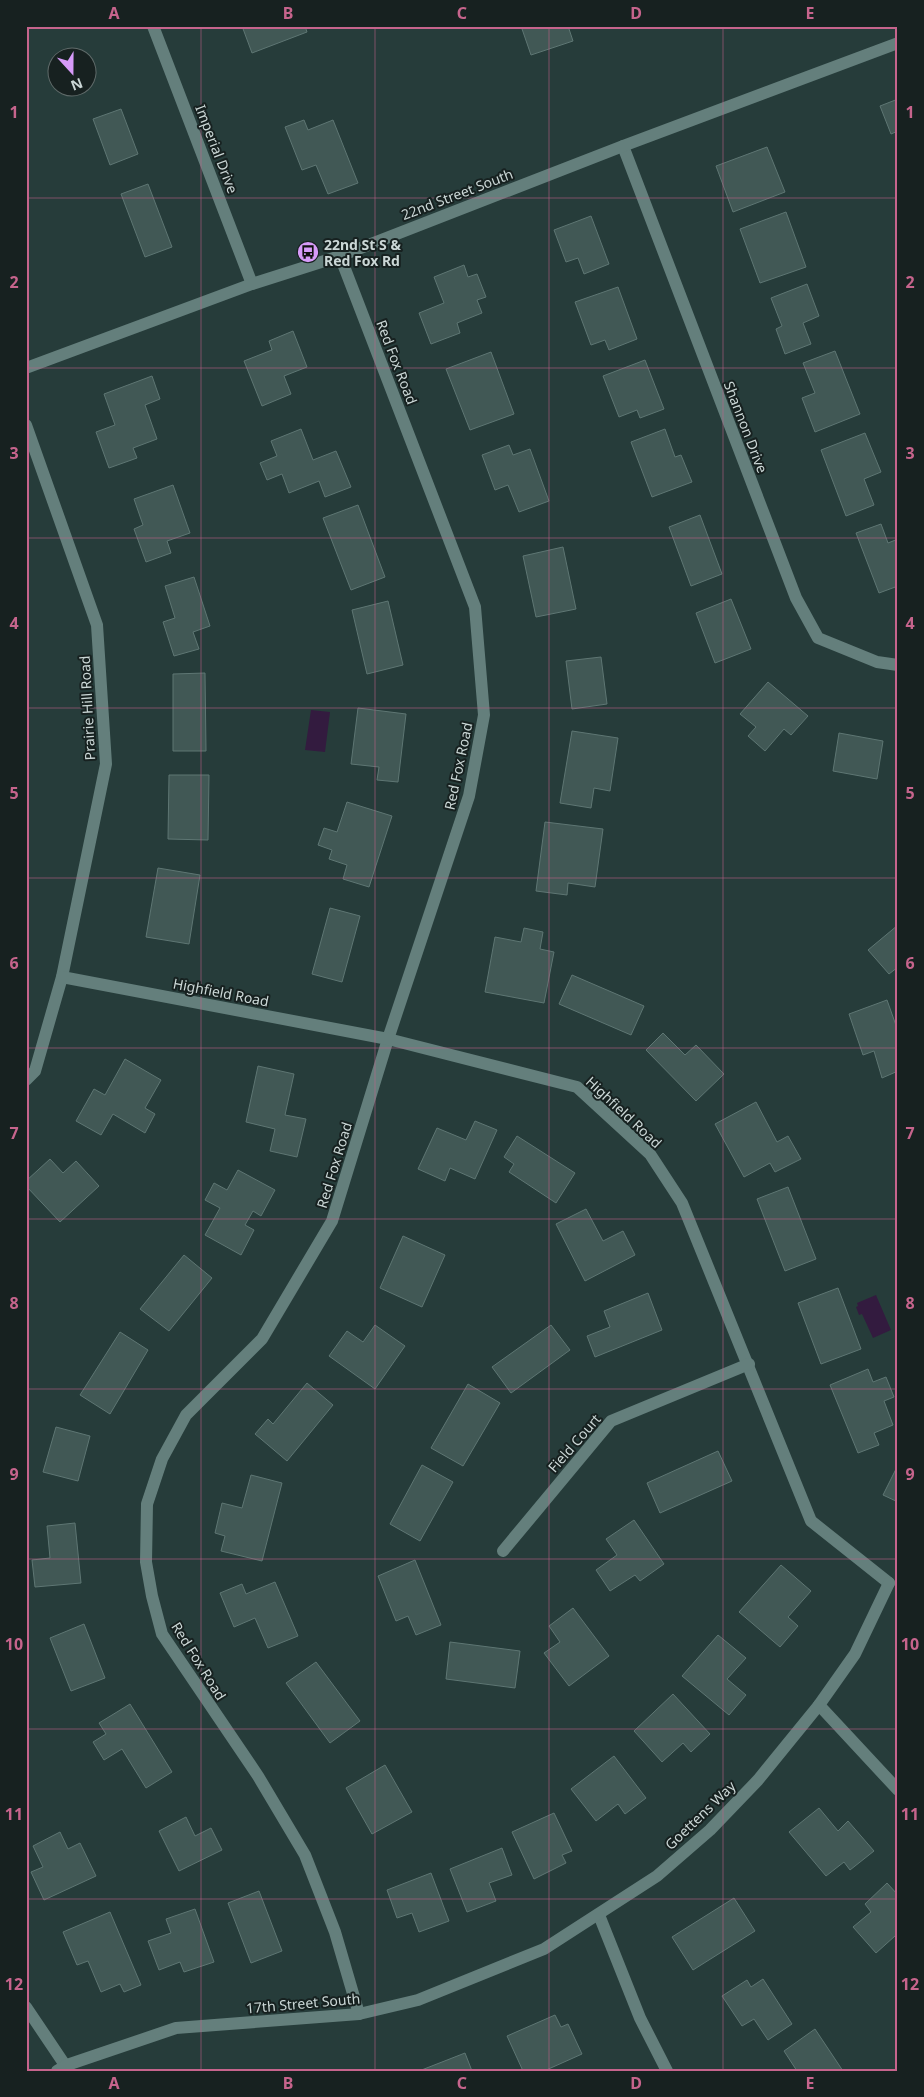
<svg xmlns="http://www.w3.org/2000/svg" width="924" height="2097" font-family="'Noto Sans',sans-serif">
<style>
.water{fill:#331b3f}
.building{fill:#415855;stroke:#5e7673}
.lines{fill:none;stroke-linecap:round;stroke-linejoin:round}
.minor{stroke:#647f7c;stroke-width:12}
.grid{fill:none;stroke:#c6648c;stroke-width:1;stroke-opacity:0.55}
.labels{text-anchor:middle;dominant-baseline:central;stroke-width:4;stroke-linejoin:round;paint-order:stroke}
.street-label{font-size:14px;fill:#cbd7d6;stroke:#172120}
.poi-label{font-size:14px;font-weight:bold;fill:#cbd7d6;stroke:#172120;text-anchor:start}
.neatline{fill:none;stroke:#c6648c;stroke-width:2}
.grid-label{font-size:16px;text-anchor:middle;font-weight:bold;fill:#c6648c}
</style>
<rect width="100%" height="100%" fill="#263c3a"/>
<!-- water -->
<g class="water">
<path d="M311,710L330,712L325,752L305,750Z"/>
<path d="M876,1295L891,1330L873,1338L862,1314L859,1315L856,1307L858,1306L857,1303Z"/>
</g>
<!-- building -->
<g class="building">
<path d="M242,26H305L307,32L252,53Z"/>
<path d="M521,26H568L573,41L531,55Z"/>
<path d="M898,99V131L891,134L880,106Z"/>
<path d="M121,109L138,154L110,165L93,119Z"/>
<path d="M304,120L308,130L333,120L358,183L328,194L316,165L302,170L285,127Z"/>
<path d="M767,147L785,192L733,212L716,166Z"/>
<path d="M148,184L172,247L145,257L121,194Z"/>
<path d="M786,212L806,267L760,283L740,229Z"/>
<path d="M591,216L609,264L584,274L578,258L566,262L554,230Z"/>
<path d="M464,265L468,277L477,274L486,297L477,300L482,313L457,323L460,333L431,344L419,313L444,303L434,277Z"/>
<path d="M807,284L819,316L803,323L811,344L785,354L776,329L782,326L771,298Z"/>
<path d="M618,287L637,339L609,350L605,340L591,345L575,302Z"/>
<path d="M293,331L307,367L284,376L291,394L262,406L244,361L272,350L269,341Z"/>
<path d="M835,351L860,414L815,432L802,398L815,393L803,363Z"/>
<path d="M491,352L514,414L470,430L446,369Z"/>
<path d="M645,360L664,409L640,418L637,410L619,417L603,376Z"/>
<path d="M152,376L160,399L145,405L157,439L133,448L137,458L109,468L96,432L115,425L104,394Z"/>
<path d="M301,429L313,460L336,451L351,487L325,497L319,481L289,493L282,474L267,480L260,463L277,456L271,441Z"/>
<path d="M665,429L675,457L681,455L692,482L652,497L631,442Z"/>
<path d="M865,433L881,472L864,479L874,505L846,516L821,450Z"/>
<path d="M509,445L513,455L530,449L549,501L519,512L508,485L495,490L482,455Z"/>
<path d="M173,485L190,533L167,541L171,553L146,562L134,529L143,525L134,499Z"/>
<path d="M358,505L385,577L351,590L323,518Z"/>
<path d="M700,515L722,574L691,586L669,527Z"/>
<path d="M881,524L888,543L898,539V586L879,593L856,533Z"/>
<path d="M563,547L576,609L536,617L523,556Z"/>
<path d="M194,577L210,626L193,632L199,649L174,656L163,622L175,618L165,586Z"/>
<path d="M731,599L751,649L715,663L696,613Z"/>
<path d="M388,601L403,665L367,674L352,610Z"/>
<path d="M601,657L607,704L572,709L566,661Z"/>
<path d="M205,673L206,751H173V674Z"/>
<path d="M768,682L808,716L791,735L784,729L765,751L748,736L756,727L740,714Z"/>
<path d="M358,708L406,714L398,782L377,780L379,767L351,764Z"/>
<path d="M572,731L618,738L610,791L594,788L591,808L560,803Z"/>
<path d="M839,733L883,741L877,779L833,771Z"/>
<path d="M169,775H209L208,840L168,839Z"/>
<path d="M347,802L392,816L369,887L343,879L347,865L329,859L332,850L318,845L324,828L337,832Z"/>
<path d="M545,822L603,829L595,887L568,883L567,895L536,891Z"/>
<path d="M158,868L200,875L189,944L146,937Z"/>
<path d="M330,908L360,916L342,982L312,974Z"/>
<path d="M898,925V967L889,974L868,950Z"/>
<path d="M524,928L543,932L540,949L554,952L544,1003L485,992L495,937L521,942Z"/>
<path d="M572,975L644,1006L631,1035L559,1004Z"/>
<path d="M887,1000L898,1031V1071L882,1078L874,1051L863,1055L849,1014Z"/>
<path d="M663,1033L685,1055L696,1045L724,1074L696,1101L646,1050Z"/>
<path d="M125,1059L161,1080L145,1108L155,1114L145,1133L113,1114L101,1135L76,1121L94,1089L105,1095Z"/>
<path d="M258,1066L294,1074L285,1115L306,1119L297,1157L270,1151L275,1129L246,1122Z"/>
<path d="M756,1102L777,1142L788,1136L801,1159L775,1172L770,1163L744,1177L715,1124Z"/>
<path d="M475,1121L497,1130L475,1179L450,1168L445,1181L418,1169L437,1128L466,1140Z"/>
<path d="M517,1136L575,1173L556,1203L509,1172L514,1164L504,1157Z"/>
<path d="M50,1159L63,1173L76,1161L99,1186L60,1222L26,1186V1181Z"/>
<path d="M238,1170L275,1190L261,1216L253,1211L245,1225L254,1230L241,1255L205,1235L220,1208L205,1200L214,1183L227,1190Z"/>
<path d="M788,1187L816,1259L785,1271L757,1199Z"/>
<path d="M586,1209L603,1241L623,1231L635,1255L585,1281L556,1224Z"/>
<path d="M403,1236L445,1255L422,1307L380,1288Z"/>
<path d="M184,1255L212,1278L169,1331L140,1309Z"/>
<path d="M838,1288L861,1349L821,1364L798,1303Z"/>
<path d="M648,1293L662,1330L595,1357L587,1336L610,1327L604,1311Z"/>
<path d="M375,1325L405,1346L375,1389L329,1356L347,1331L363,1342Z"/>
<path d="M551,1325L570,1350L511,1393L492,1367Z"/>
<path d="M120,1332L148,1350L110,1414L80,1395Z"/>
<path d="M868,1369L873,1382L886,1377L894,1397L884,1401L893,1425L874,1433L879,1445L858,1453L830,1385Z"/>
<path d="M307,1383L333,1405L287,1461L255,1434L268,1419L273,1424Z"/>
<path d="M468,1384L500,1403L463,1466L431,1448Z"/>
<path d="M56,1427L90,1436L78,1481L43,1472Z"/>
<path d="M718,1451L732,1481L660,1513L647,1483Z"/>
<path d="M422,1465L453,1482L420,1541L390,1524Z"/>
<path d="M898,1465V1502L883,1495Z"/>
<path d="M251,1475L282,1483L262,1561L221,1551L225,1536L215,1533L222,1503L242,1508Z"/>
<path d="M634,1520L664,1564L640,1581L635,1575L610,1591L596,1570L617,1555L606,1539Z"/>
<path d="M75,1523L81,1583L35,1587L32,1560L50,1558L47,1526Z"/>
<path d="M415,1560L441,1625L416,1635L408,1616L396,1621L378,1576Z"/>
<path d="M781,1565L811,1591L788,1617L798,1626L780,1647L739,1612Z"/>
<path d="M275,1582L298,1636L268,1648L255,1618L234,1627L220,1593L242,1584L246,1594Z"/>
<path d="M573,1608L609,1656L569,1686L544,1653L560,1642L549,1626Z"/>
<path d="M84,1624L105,1678L71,1691L50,1638Z"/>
<path d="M718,1635L746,1658L727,1679L746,1695L729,1715L682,1676Z"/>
<path d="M450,1642L520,1651L515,1688L446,1679Z"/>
<path d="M316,1662L360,1721L330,1743L286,1683Z"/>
<path d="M673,1694L710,1734L691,1752L683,1743L662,1762L634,1731Z"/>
<path d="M130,1704L172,1772L146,1788L122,1749L104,1760L93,1742L106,1734L99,1723Z"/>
<path d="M614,1756L646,1798L625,1814L618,1804L596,1821L571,1789Z"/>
<path d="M385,1765L412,1812L372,1834L346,1788Z"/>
<path d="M819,1808L838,1831L848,1821L874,1851L850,1870L844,1862L826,1876L789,1832Z"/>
<path d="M554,1813L572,1851L562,1855L566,1863L534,1879L512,1832Z"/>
<path d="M186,1817L195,1836L211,1828L222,1850L179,1871L159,1831Z"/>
<path d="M60,1832L68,1849L80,1843L96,1876L44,1900L31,1872L43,1867L33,1846Z"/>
<path d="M502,1848L512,1875L489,1883L496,1901L467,1912L450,1869Z"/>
<path d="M431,1873L449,1921L419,1932L412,1913L397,1918L387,1890Z"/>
<path d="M887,1883L898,1895V1940L895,1936L876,1953L853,1927L871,1912L865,1904Z"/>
<path d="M259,1891L282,1951L251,1963L228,1903Z"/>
<path d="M734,1898L755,1931L693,1970L672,1937Z"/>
<path d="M195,1909L214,1962L184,1972L180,1962L159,1970L148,1941L171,1933L166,1919Z"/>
<path d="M110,1912L141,1985L124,1992L120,1984L101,1992L88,1961L77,1965L63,1932Z"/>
<path d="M763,1979L792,2024L768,2040L754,2019L742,2026L722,1996L747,1980L751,1987Z"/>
<path d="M555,2015L561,2027L568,2024L582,2054L544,2071H523L507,2036Z"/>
<path d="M815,2029L843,2071H797L784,2051Z"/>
<path d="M465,2053L472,2071H419Z"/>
</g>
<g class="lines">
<!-- minor -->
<g class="minor">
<path d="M153,26L252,284"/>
<path d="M623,146L796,598L818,638L877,662L898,665"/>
<path d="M340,256L475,607L484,715L469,796L388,1039L332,1221L262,1339L186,1415L162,1459L147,1504L146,1562L152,1596L162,1634L258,1776L305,1855L335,1932L359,2014"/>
<path d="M26,368L252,284L340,256L623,146L898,43"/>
<path d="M26,425L97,625L106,764L62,977L35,1071L26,1080"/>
<path d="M62,977L388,1039L577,1087L650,1154L682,1203L811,1521L889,1583"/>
<path d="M503,1551L611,1421L749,1364"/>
<path d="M819,1705L898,1790"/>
<path d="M599,1915L640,2018L667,2071"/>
<path d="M26,2007L69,2071"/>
<path d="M57,2071L67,2065L176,2028L359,2014L418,2000L544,1949L657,1876L710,1830L758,1780L819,1705L855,1654L889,1583"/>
</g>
</g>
<!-- grid -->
<path class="grid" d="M201,26V2071M375,26V2071M549,26V2071M723,26V2071M26,198H898M26,368H898M26,538H898M26,708H898M26,878H898M26,1048H898M26,1219H898M26,1389H898M26,1559H898M26,1729H898M26,1899H898"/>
<!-- icons -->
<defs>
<g id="bus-disc" transform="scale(1.125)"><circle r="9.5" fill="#d79bf9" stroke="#172120"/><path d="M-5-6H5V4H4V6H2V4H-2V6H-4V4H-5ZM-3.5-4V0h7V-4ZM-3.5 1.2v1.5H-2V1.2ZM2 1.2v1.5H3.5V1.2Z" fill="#111"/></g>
</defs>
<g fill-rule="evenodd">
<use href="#bus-disc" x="308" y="252"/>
</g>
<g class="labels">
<!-- street labels -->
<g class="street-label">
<text transform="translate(217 149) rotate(69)">Imperial Drive</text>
<text transform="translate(457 194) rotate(-21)">22nd Street South</text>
<text transform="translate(397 362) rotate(69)">Red Fox Road</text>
<text transform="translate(746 427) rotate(69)">Shannon Drive</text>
<text transform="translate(87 708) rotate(-93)">Prairie Hill Road</text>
<text transform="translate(458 766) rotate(-78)">Red Fox Road</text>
<text transform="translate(221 992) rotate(11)">Highfield Road</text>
<text transform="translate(624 1112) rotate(43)">Highfield Road</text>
<text transform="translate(334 1165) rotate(-73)">Red Fox Road</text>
<text transform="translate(574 1443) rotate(-49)">Field Court</text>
<text transform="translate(199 1661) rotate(58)">Red Fox Road</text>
<text transform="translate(700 1815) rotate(-44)">Goettens Way</text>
<text transform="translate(303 2003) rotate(-5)">17th Street South</text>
</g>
<!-- poi labels -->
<g class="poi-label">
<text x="324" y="244">22nd St S &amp;<tspan x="324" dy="16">Red Fox Rd</tspan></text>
</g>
</g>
<!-- border -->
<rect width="924" height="2097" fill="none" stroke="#172120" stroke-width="55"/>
<!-- north arrow -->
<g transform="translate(72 72) rotate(159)"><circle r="24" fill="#172120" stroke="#5f6a69"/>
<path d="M0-4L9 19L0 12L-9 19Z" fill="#d79bf9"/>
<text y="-8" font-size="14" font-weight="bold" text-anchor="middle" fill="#cbd7d6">N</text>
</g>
<rect x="28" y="28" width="868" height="2042" class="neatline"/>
<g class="grid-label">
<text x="114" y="19">A</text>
<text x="288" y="19">B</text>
<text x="462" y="19">C</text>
<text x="636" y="19">D</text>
<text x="810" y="19">E</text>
<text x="14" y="118">1</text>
<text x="910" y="118">1</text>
<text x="14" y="288">2</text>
<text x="910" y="288">2</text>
<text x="14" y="459">3</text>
<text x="910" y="459">3</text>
<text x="14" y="629">4</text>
<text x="910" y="629">4</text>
<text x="14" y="799">5</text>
<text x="910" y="799">5</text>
<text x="14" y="969">6</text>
<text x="910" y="969">6</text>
<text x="14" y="1139">7</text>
<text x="910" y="1139">7</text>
<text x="14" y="1309">8</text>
<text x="910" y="1309">8</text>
<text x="14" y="1480">9</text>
<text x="910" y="1480">9</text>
<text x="14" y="1650">10</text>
<text x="910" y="1650">10</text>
<text x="14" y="1820">11</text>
<text x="910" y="1820">11</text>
<text x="14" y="1990">12</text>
<text x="910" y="1990">12</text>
<text x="114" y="2089">A</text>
<text x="288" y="2089">B</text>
<text x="462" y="2089">C</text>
<text x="636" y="2089">D</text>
<text x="810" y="2089">E</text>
</g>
</svg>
